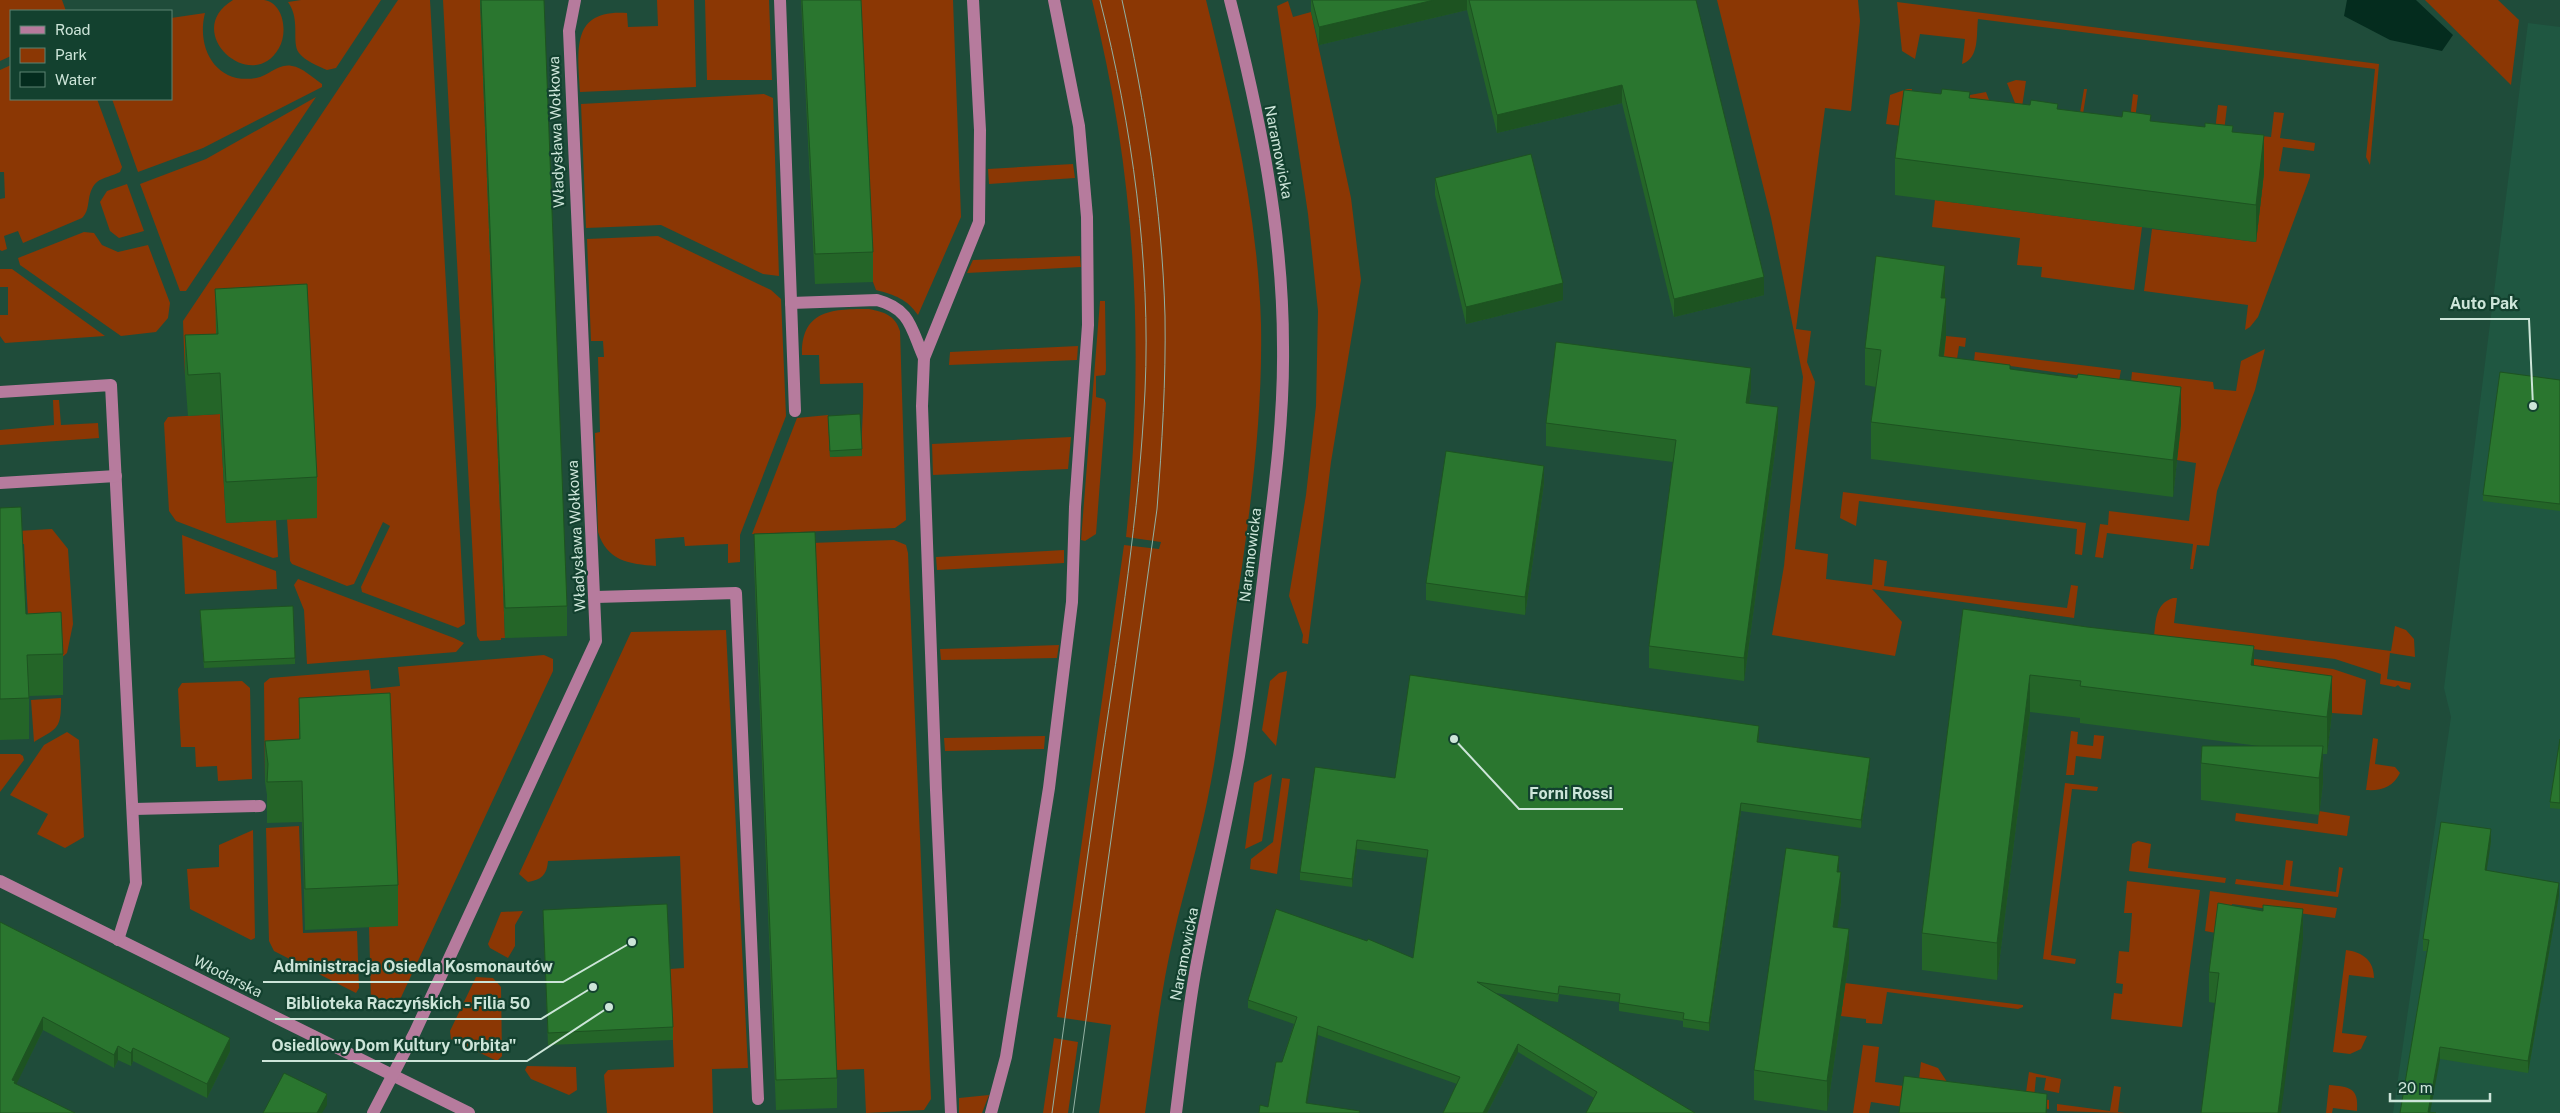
<svg xmlns="http://www.w3.org/2000/svg" width="2560" height="1113" font-family="'Public Sans',sans-serif">
<style>
.built{fill:#1f5741}
.green{fill:#8b3704}
.water{fill:#042c1e}
.lines{fill:none;stroke-linecap:round;stroke-linejoin:round}
.minor{stroke:#b67b9d;stroke-width:12}
.tram{stroke:#92b1a3;stroke-width:1}
.wall{fill:#246528}
.shaded-wall{fill:#1d5321}
.building{fill:#2a762f;stroke:#1d5321}
.labels{text-anchor:middle;dominant-baseline:central;stroke-width:4.5;stroke-linejoin:round;paint-order:stroke}
.street-label{font-size:15px;fill:#cde5d9;stroke:#13412f}
.leader{fill:none;stroke:#cde5d9;stroke-width:2}
.callout-dot{fill:#cde5d9;stroke:#13412f;stroke-width:2}
.callout-label{font-size:16px;text-anchor:middle;font-weight:bold;fill:#cde5d9;stroke:#13412f;stroke-width:4.5;stroke-linejoin:round;paint-order:stroke}
</style>
<rect width="100%" height="100%" fill="#1f4c3a"/>
<!-- built -->
<path class="built" d="M2528,23L2560,27V1113H2393L2451,717L2444,688Z"/>
<!-- green -->
<g class="green">
<path d="M0,0H62L66,11H11V56L0,61Z"/>
<path d="M233,0C243,0 254,0 264,0C284,3 288,33 279,48C252,96 180,32 233,0Z"/>
<path d="M301,0H381L336,68L327,70C318,66 305,61 299,53C291,42 301,20 288,2Z"/>
<path d="M398,0H430L465,624L458,628L362,592L361,587L390,526L383,522L354,584L347,586L292,564L290,561L287,519L216,330L218,375L185,376L183,321Z"/>
<path d="M443,0H480L505,638H501V640L480,641L477,636Z"/>
<path d="M657,0H694L696,87L580,92C578,50 570,9 627,13L628,27L658,26Z"/>
<path d="M705,0H769L772,80H707Z"/>
<path d="M860,0H953L961,217L918,315C907,299 895,295 876,290L873,282Z"/>
<path d="M1092,0H1206C1232,106 1258,214 1261,324C1263,426 1248,527 1233,628C1225,686 1219,745 1207,802C1198,846 1184,890 1174,934C1160,993 1154,1053 1145,1113H1099L1111,1025L1057,1017L1124,545L1159,549L1161,542L1126,537C1145,352 1137,181 1092,0Z"/>
<path d="M1717,0H1858L1860,21L1851,111L1825,108L1796,329L1811,331L1807,362L1815,382L1795,549L1828,554L1826,579L1872,585L1874,559L1887,561L1884,586L2067,608L2071,585L2078,586L2074,618L1872,589L1902,622L1895,656L1772,635L1784,566L1803,377L1771,218Z"/>
<path d="M2425,0H2498L2519,20L2511,85Z"/>
<path d="M1288,1L1293,17L1311,12L1351,198L1361,280L1331,462L1308,644L1302,643L1303,635L1289,596L1306,495L1316,406L1318,311L1308,214L1277,6Z"/>
<path d="M1897,2L2379,64L2370,165L2366,157L2375,69L1978,19C1976,34 1980,58 1962,64L1965,39L1920,34L1915,59L1902,51Z"/>
<path d="M205,13C196,48 216,85 256,78C269,76 278,63 292,66C302,67 313,78 322,84V87L203,148L138,172L112,99H171V18Z"/>
<path d="M11,65V99H97L122,167L120,172C113,176 103,177 97,182C85,193 92,209 82,218L23,243L18,231L4,236L7,249L2,251L0,250V199L5,198L4,172H0V70Z"/>
<path d="M2016,80L2026,81L2022,107L2080,113L2084,89H2087L2083,114L2130,119L2133,94L2138,95L2135,120L2017,108L2007,83Z"/>
<path d="M1907,89H1912L1909,114L1966,121L1970,95L1986,92L1997,121L1941,131L1886,124L1890,95Z"/>
<path d="M764,94L773,98L779,276L763,274L661,225L586,228L581,104Z"/>
<path d="M316,97L186,291H180L140,184L206,159Z"/>
<path d="M2218,105L2227,106L2224,132L2271,137L2274,112L2284,113L2280,138L2315,143L2314,151L2283,147L2279,171L2310,174V177L2258,317L2250,327L2245,330L2248,305L2144,291L2152,229L2256,242L2264,173L2215,131Z"/>
<path d="M1073,164L1075,178L989,184L988,169Z"/>
<path d="M127,184L144,231L119,238L110,231L100,202L107,191Z"/>
<path d="M1935,200L2142,227L2134,290L2041,277L2042,267L2017,265L2020,238L1932,227Z"/>
<path d="M84,232L94,233L102,245L118,252L148,245L170,303L168,318L156,332L121,336L20,265L18,258Z"/>
<path d="M658,236L771,290L781,299L786,416L740,535V562L728,563V544L685,546L684,537L655,539L656,566C629,564 607,561 598,532L595,433L600,432L598,357H604L603,341H591L587,239Z"/>
<path d="M1080,256L1081,267L967,273L973,260Z"/>
<path d="M0,269H12L105,336L5,343L0,336V315H8V287H0Z"/>
<path d="M1100,301H1105L1106,370L1105,375L1096,376V397L1104,399L1106,403L1096,534L1085,541L1081,540Z"/>
<path d="M869,309C884,312 895,315 900,331L906,520L895,528L752,534L797,418L828,415L830,457L862,455C861,430 864,408 863,383L820,384L819,355H802C801,309 834,309 869,309Z"/>
<path d="M1946,336L1966,338L1965,347L1959,346L1957,359L1937,362Z"/>
<path d="M1078,346L1077,360L949,365L950,352Z"/>
<path d="M2265,349L2255,390L2217,491L2209,546L2197,545L2193,569H2190L2193,544L2107,533L2103,558L2095,557L2100,524L2108,525L2109,511L2189,521L2196,463L2177,460L2131,382L2132,372L2213,382L2214,389L2236,391L2241,361Z"/>
<path d="M1975,352L2121,370L2119,381L1974,361Z"/>
<path d="M53,400H59L61,425L98,423L99,438L0,445V430L54,425Z"/>
<path d="M220,414L226,523L276,520L278,557L273,558L176,521L169,511L164,423L168,417Z"/>
<path d="M1071,437L1068,469L933,475L932,444Z"/>
<path d="M1843,492L2086,523L2082,555L2075,554L2077,529L1859,501L1856,526L1840,518Z"/>
<path d="M52,529L68,549L73,624L67,653L61,658L30,653L24,544L0,545V532Z"/>
<path d="M182,535L276,571L277,589L185,594Z"/>
<path d="M894,540L906,545L908,553L931,1099L924,1110L866,1113L864,1069L836,1070L754,564V545Z"/>
<path d="M1064,550V563L937,570L936,557Z"/>
<path d="M298,579L454,638L464,643L456,652L307,664L304,610L294,585Z"/>
<path d="M2173,598H2177L2174,623L2391,651L2395,626L2406,630L2414,639L2415,657L2390,653L2387,679L2411,683L2410,690L2401,688L2398,685L2395,687L2380,684L2381,674L2335,659L2154,637C2156,620 2155,604 2173,598Z"/>
<path d="M726,630L748,1068L712,1069L713,1113H607L604,1075L608,1070L674,1067L670,969L684,968L680,856L548,861C547,875 541,880 528,882L519,874L631,632Z"/>
<path d="M1059,645L1057,658L941,660L940,649Z"/>
<path d="M2184,650L2333,669L2366,680L2362,715L2332,713Z"/>
<path d="M544,655L553,659V671L397,1006L391,1010L371,1000L369,926L300,780L265,782L264,683L270,678L369,670L371,689L400,686L398,667Z"/>
<path d="M1287,671L1276,746L1262,730L1270,681L1279,673Z"/>
<path d="M242,681L250,688L252,779L218,781L217,766L196,767L195,747H181L178,689L182,683Z"/>
<path d="M61,698C61,729 59,727 34,742L31,700Z"/>
<path d="M2071,731L2078,732L2077,744L2093,746L2094,735L2104,736L2101,759L2076,756L2074,775H2066Z"/>
<path d="M67,732L79,740L84,837L65,848L37,834L48,814L10,795L44,745Z"/>
<path d="M1045,736L1044,749L945,751L944,738Z"/>
<path d="M2373,738L2378,739L2375,764L2395,767L2400,773C2393,787 2382,791 2366,790Z"/>
<path d="M0,754H20L23,756L24,760L0,792Z"/>
<path d="M1272,774L1262,841L1245,849L1254,783Z"/>
<path d="M1282,778L1290,779L1277,874L1250,869L1251,859L1273,842Z"/>
<path d="M2065,783L2098,787L2097,791L2072,789L2051,955L2076,959L2075,964L2043,959Z"/>
<path d="M2319,811L2350,816L2347,836L2235,821L2236,813L2318,824Z"/>
<path d="M299,826L303,933L357,931L359,988L356,993L274,951L269,941L266,828Z"/>
<path d="M253,830L255,938L251,940L190,909L187,869L219,867V845Z"/>
<path d="M2138,841L2151,844L2148,868L2226,878L2225,883L2129,871L2132,844Z"/>
<path d="M2286,860L2293,861L2290,886L2336,892L2339,867L2343,868L2338,897L2235,884L2236,879L2283,885Z"/>
<path d="M2127,881L2200,890L2182,1027L2111,1019L2114,993L2122,994L2123,984L2116,983L2119,951L2129,952L2132,913H2124Z"/>
<path d="M2210,891L2337,908L2335,918L2232,904L2227,935L2205,931Z"/>
<path d="M523,911L515,925V946L508,958L490,948L488,944L501,912Z"/>
<path d="M2346,950C2362,952 2374,960 2374,978L2349,975L2342,1033L2367,1036L2361,1049L2350,1054L2333,1052Z"/>
<path d="M476,977L493,978L501,987L502,1056L497,1061L451,1039L450,1031Z"/>
<path d="M1845,983L2023,1005V1007L2018,1009L1887,992L1882,1024L1866,1023V1019L1841,1016Z"/>
<path d="M1054,1038L1078,1042L1068,1113H1043Z"/>
<path d="M1863,1045L1879,1047L1875,1082L1918,1088L1921,1062L1938,1068L1949,1085L1904,1107L1871,1102L1869,1113H1853Z"/>
<path d="M527,1066L576,1067L577,1090L569,1095L531,1079L525,1070Z"/>
<path d="M2029,1072L2061,1079L2059,1093L2044,1090L2046,1078L2036,1077L2034,1098L2049,1100V1109L2024,1106Z"/>
<path d="M2329,1085C2349,1087 2359,1087 2357,1111L2333,1108L2332,1113H2326Z"/>
<path d="M2114,1086L2121,1087L2118,1112L2125,1113L2057,1111V1104L2110,1111Z"/>
<path d="M989,1095L982,1113H959V1098Z"/>
</g>
<!-- water -->
<path class="water" d="M2347,0H2416L2453,35L2442,51L2390,40L2344,16Z"/>
<g class="lines">
<!-- minor -->
<g class="minor">
<path d="M780,0L795,411"/>
<path d="M791,303L877,300C911,309 911,329 924,358"/>
<path d="M0,392L111,385L136,883L118,940"/>
<path d="M0,483L116,476"/>
<path d="M596,597L736,593L758,1099"/>
<path d="M134,809L260,806"/>
<path d="M0,881L469,1113"/>
<path d="M373,1113L415,1032L596,641L569,31L575,0"/>
<path d="M951,1113L936,790L922,406L924,358L979,222L980,130L973,0"/>
<path d="M991,1113L1006,1057L1049,788L1072,602L1075,507L1088,325L1087,217L1079,126L1054,0"/>
<path d="M1176,1113C1182,1066 1187,1019 1195,973C1208,900 1226,829 1239,756C1250,690 1258,622 1266,555C1275,485 1284,416 1283,346C1283,229 1259,113 1230,0"/>
</g>
<!-- tram -->
<g class="tram">
<path d="M1052,1113C1068,994 1085,875 1102,755C1120,634 1139,514 1145,391C1151,261 1132,126 1100,0"/>
<path d="M1073,1113L1157,509C1162,445 1166,380 1165,316C1162,209 1145,104 1122,0"/>
</g>
</g>
<!-- wall -->
<g class="wall">
<path d="M480,0H544L567,606V636L505,638Z"/>
<path d="M801,0H861L873,252V282L815,284Z"/>
<path d="M1311,0H1696L1764,295L1674,317L1622,103L1497,133L1467,10L1319,45L1311,12Z"/>
<path d="M1970,98L2233,132L2264,172L2256,242L1895,195V158Z"/>
<path d="M1435,178L1563,300L1466,324L1435,195Z"/>
<path d="M215,289L317,477V518L226,523L220,414L188,416L185,376V335L216,334Z"/>
<path d="M1945,298L1946,336L1944,357L2010,370L2181,424L2173,497L1871,459V422L1876,387L1865,385V348Z"/>
<path d="M2560,380V511L2483,501V495Z"/>
<path d="M1751,390L1749,403L1778,429L1744,681L1649,668V646L1673,462L1546,446V423Z"/>
<path d="M860,414L862,456L830,457L828,416Z"/>
<path d="M1544,483L1525,615L1426,600V583Z"/>
<path d="M0,508L26,614L63,654V695L29,696V739L0,740Z"/>
<path d="M754,534L837,1078V1108L776,1110L754,564Z"/>
<path d="M1963,609L2087,627L2254,665L2332,713L2327,754H2323V783L2319,815L2201,800V763L2259,746L2080,723V718L2030,712L1997,980L1922,970V933Z"/>
<path d="M200,616L295,658V664L204,668Z"/>
<path d="M299,698L398,885V926L305,930L302,822L267,823V795L265,782V741L299,740Z"/>
<path d="M1759,734L1758,742L1870,767L1861,828L1741,811L1709,1031L1683,1027V1021L1619,1011V1002L1559,994L1558,1002L1495,993L1695,1113L1594,1098L1518,1052L1487,1113H1443L1457,1084L1318,1035L1268,1107L1282,1062L1294,1024L1248,1008V1000L1413,958L1427,858L1357,849L1352,887L1300,880V872L1395,778Z"/>
<path d="M2560,739V809L2550,808V802Z"/>
<path d="M2491,841L2486,871L2559,895L2528,1073L2440,1059L2400,1113L2427,951H2423V939Z"/>
<path d="M1839,872L1841,902L1837,927L1849,959L1827,1111L1754,1100V1070Z"/>
<path d="M543,910L673,1027V1040L548,1045Z"/>
<path d="M0,922L230,1051L207,1098L133,1061L131,1066L118,1060L114,1068L43,1030L16,1084L0,1113Z"/>
<path d="M2303,939L2215,1003L2209,1002V972Z"/>
</g>
<!-- shaded-wall -->
<g class="shaded-wall">
<path d="M1434,0H1467V10L1319,45V27Z"/>
<path d="M1622,85V103L1497,133V115Z"/>
<path d="M2264,135V172L2256,242V205Z"/>
<path d="M1945,266V303L1941,298Z"/>
<path d="M1764,277V295L1674,317V299Z"/>
<path d="M1563,283V300L1466,324V307Z"/>
<path d="M1946,298V336L1939,393V356Z"/>
<path d="M1751,368V390L1746,425V403Z"/>
<path d="M2181,387V424L2173,497V460Z"/>
<path d="M1778,407V429L1744,681V658Z"/>
<path d="M1544,466V483L1525,615V597Z"/>
<path d="M2254,646V683L2251,665Z"/>
<path d="M2030,675V712L1997,980V943Z"/>
<path d="M2332,676V713L2327,754V717Z"/>
<path d="M1759,726V734L1757,750V742Z"/>
<path d="M2323,746V783L2319,815V778Z"/>
<path d="M1870,758V767L1861,828V820Z"/>
<path d="M1741,803V811L1709,1031V1023Z"/>
<path d="M2491,829V841L2485,882V870Z"/>
<path d="M1357,840V849L1352,887V879Z"/>
<path d="M1839,856V882L1841,872V902L1833,957V927Z"/>
<path d="M2559,883V895L2528,1073V1061Z"/>
<path d="M2303,909V939L2281,1113H2278Z"/>
<path d="M1849,929V959L1827,1111V1081Z"/>
<path d="M43,1017V1030L15,1087L12,1080Z"/>
<path d="M1318,1026V1035L1306,1111V1103Z"/>
<path d="M230,1038V1051L207,1098V1084Z"/>
<path d="M1518,1044V1052L1487,1113H1483Z"/>
<path d="M118,1046V1060L114,1068V1055Z"/>
<path d="M2440,1047V1059L2430,1113H2428Z"/>
<path d="M133,1048V1061L131,1066V1053Z"/>
<path d="M327,1094V1105L322,1113H317Z"/>
<path d="M2047,1094V1113H2046Z"/>
</g>
<!-- building -->
<g class="building">
<path d="M481,0H544L567,606L505,608Z"/>
<path d="M802,0H861L873,252L815,254Z"/>
<path d="M1312,0H1434L1319,27Z"/>
<path d="M1469,0H1696L1764,277L1674,299L1622,85L1497,115Z"/>
<path d="M1942,89L1970,92L1969,98L2030,105L2031,100L2058,104L2057,109L2122,117L2123,111L2151,115L2150,121L2205,127V123L2233,126L2232,132L2264,135L2256,205L1895,158L1904,90L1941,94Z"/>
<path d="M1531,154L1563,283L1466,307L1435,178Z"/>
<path d="M1876,256L1945,266L1941,298H1946L1939,356L2010,365V369L2077,378L2078,374L2181,387L2173,460L1871,422L1881,350L1865,348Z"/>
<path d="M307,284L317,477L226,482L220,373L188,375L185,335L218,334L215,289Z"/>
<path d="M1556,342L1751,368L1746,403L1778,407L1744,658L1649,646L1676,440L1546,423Z"/>
<path d="M2500,372L2560,380V504L2483,495Z"/>
<path d="M860,414L862,449L830,451L828,416Z"/>
<path d="M1446,451L1544,466L1525,597L1426,583Z"/>
<path d="M21,507L26,614L61,612L63,654L27,655L29,698L0,699V508Z"/>
<path d="M815,532L837,1078L776,1080L754,534Z"/>
<path d="M293,606L295,658L204,662L200,610Z"/>
<path d="M1963,609L2087,627L2254,646L2251,665L2332,676L2327,717L2080,686L2081,681L2030,675L1997,943L1922,933Z"/>
<path d="M1410,675L1759,726L1757,742L1870,758L1861,820L1741,803L1709,1023L1683,1019L1684,1013L1619,1003L1620,994L1559,986L1558,994L1477,982L1695,1113H1586L1597,1092L1518,1044L1483,1113H1443L1460,1077L1318,1026L1306,1103L1360,1111L1359,1113H1259L1260,1105L1268,1107L1276,1062H1282L1297,1017L1248,1000L1276,909L1367,941L1368,939L1413,958L1428,850L1357,840L1352,879L1300,872L1315,767L1395,778Z"/>
<path d="M390,693L398,885L305,889L302,781L267,782L268,764L265,741L300,739L299,698Z"/>
<path d="M2560,739V803L2550,802Z"/>
<path d="M2202,746H2323L2319,778L2201,763Z"/>
<path d="M2441,822L2491,829L2485,870L2559,883L2528,1061L2440,1047L2428,1112L2436,1113H2400L2429,940L2423,939Z"/>
<path d="M1786,848L1839,856L1837,872H1841L1833,927L1849,929L1827,1081L1754,1070Z"/>
<path d="M2218,903L2263,911V905L2303,909L2278,1113H2201L2219,973L2209,972Z"/>
<path d="M667,904L673,1027L548,1033L543,910Z"/>
<path d="M0,922L230,1038L207,1084L133,1048L131,1053L118,1046L114,1055L43,1017L12,1080L15,1081L14,1083L75,1113H0Z"/>
<path d="M284,1073L327,1094L317,1113H263Z"/>
<path d="M1904,1076L2047,1094L2046,1113H1899Z"/>
</g>
<g class="labels">
<!-- street labels -->
<g class="street-label">
<text transform="translate(556 132) rotate(-92)">Władysława Wołkowa</text>
<text transform="translate(1279 152) rotate(79)">Naramowicka</text>
<text transform="translate(576 536) rotate(-93)">Władysława Wołkowa</text>
<text transform="translate(1250 555) rotate(-83)">Naramowicka</text>
<text transform="translate(1184 954) rotate(-79)">Naramowicka</text>
<text transform="translate(228 976) rotate(27)">Włodarska</text>
</g>
</g>
<!-- callouts -->
<path class="leader" d="M2533 406L2529 319H2440M1454 739L1519 809H1623M632 942L563 982H263M593 987L541 1019H275M609 1007L527 1061H262"/>
<g class="callout-dot">
<circle cx="2533" cy="406" r="5"/>
<circle cx="1454" cy="739" r="5"/>
<circle cx="632" cy="942" r="5"/>
<circle cx="593" cy="987" r="5"/>
<circle cx="609" cy="1007" r="5"/>
</g>
<g class="callout-label">
<text x="2484" y="309">Auto Pak</text>
<text x="1571" y="799">Forni Rossi</text>
<text x="413" y="972">Administracja Osiedla Kosmonautów</text>
<text x="408" y="1009">Biblioteka Raczyńskich - Filia 50</text>
<text x="394" y="1051">Osiedlowy Dom Kultury "Orbita"</text>
</g>
<!-- legend -->
<rect x="10" y="10" width="162" height="90" fill="#13412f" stroke="#5d8373"/>
<rect x="20" y="26" width="25" height="8" fill="#b67b9d" stroke="#5d8373"/>
<text x="55" y="35" font-size="15" fill="#cde5d9">Road</text>
<rect x="20" y="48" width="25" height="15" fill="#8b3704" stroke="#5d8373"/>
<text x="55" y="60" font-size="15" fill="#cde5d9">Park</text>
<rect x="20" y="72" width="25" height="15" fill="#042c1e" stroke="#5d8373"/>
<text x="55" y="85" font-size="15" fill="#cde5d9">Water</text>
<!-- scale -->
<path d="M2390 1093v8h100v-8" fill="none" stroke="#cde5d9" stroke-width="2.5"/>
<text x="2398" y="1093" font-size="15" fill="#cde5d9" stroke="#13412f" stroke-width="4" paint-order="stroke">20 m</text>
</svg>
